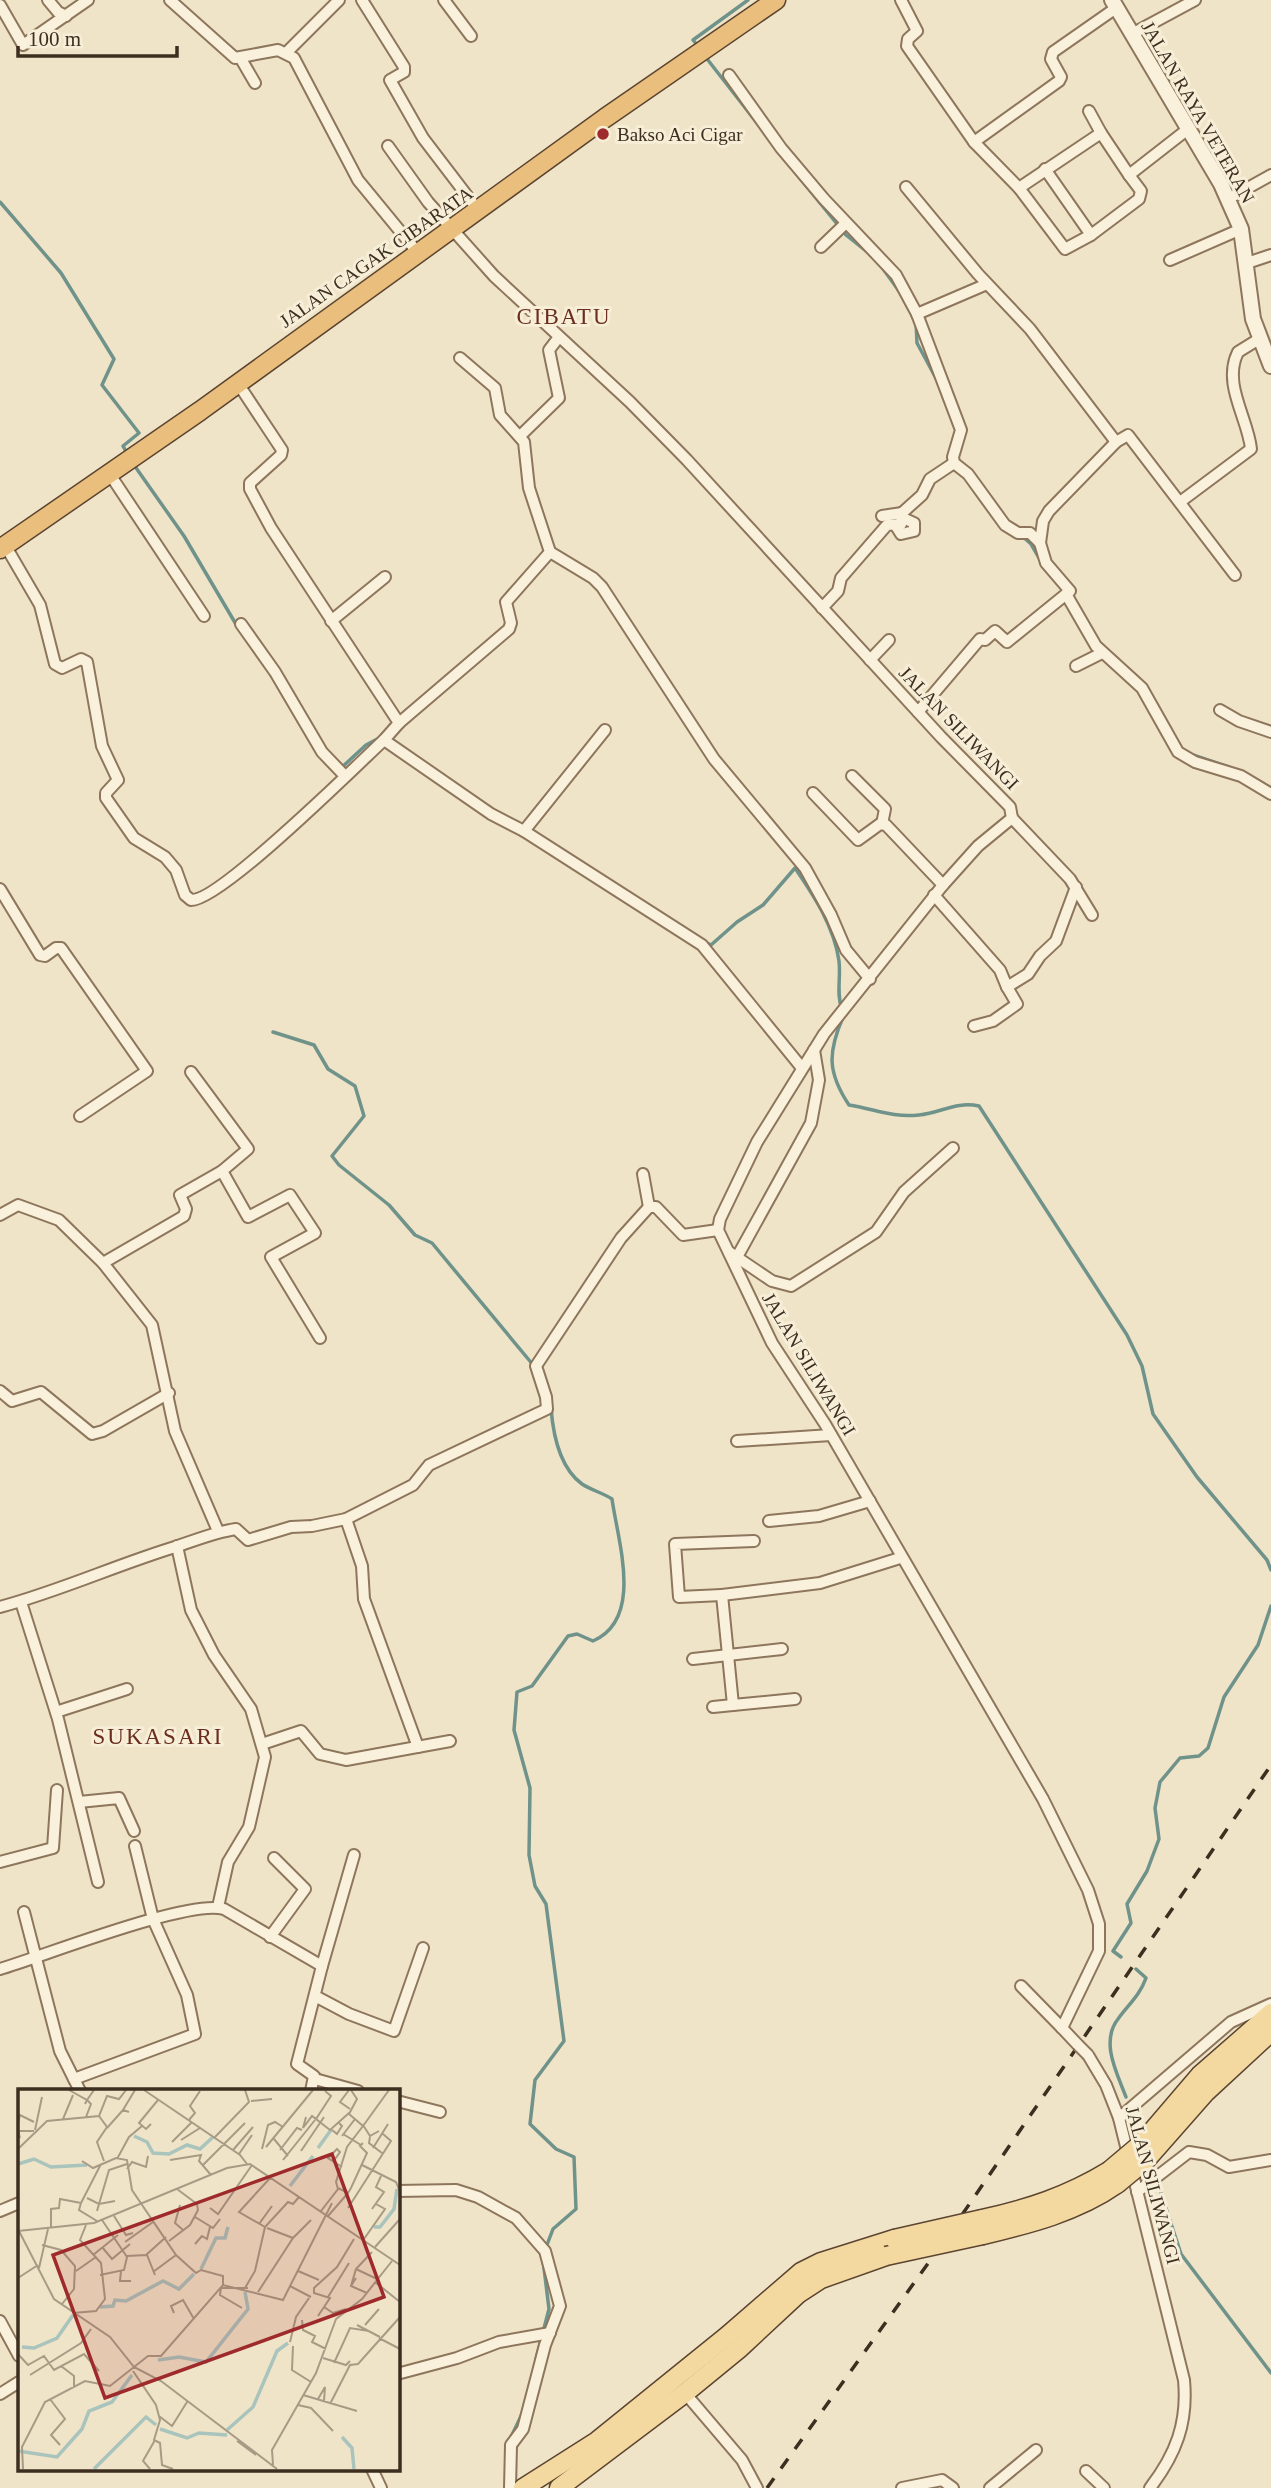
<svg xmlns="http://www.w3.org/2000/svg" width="1271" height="2488" font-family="'Times New Roman',serif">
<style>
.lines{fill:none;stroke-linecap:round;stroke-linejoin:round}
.stream{stroke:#6f938a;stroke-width:3.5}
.minor-casing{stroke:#8d765c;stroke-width:14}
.tertiary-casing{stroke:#8d765c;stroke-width:18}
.primary-casing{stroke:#5b4430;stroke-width:21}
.trunk-casing{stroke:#5b4430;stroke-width:21}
.minor{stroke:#faf1dc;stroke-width:10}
.tertiary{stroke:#faf1dc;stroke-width:14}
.primary{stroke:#f3d9a0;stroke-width:18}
.trunk{stroke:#eabe7c;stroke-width:18}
.rail{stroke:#3d2e20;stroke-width:3.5;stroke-dasharray:12 12;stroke-linecap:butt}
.minor-bridge-casing{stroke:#8d765c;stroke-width:14;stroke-linecap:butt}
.primary-bridge-casing{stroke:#5b4430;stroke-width:21;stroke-linecap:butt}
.minor-bridge{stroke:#faf1dc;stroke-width:10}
.primary-bridge{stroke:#f3d9a0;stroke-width:18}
.poi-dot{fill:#9e2a2b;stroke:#f7eed8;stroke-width:2.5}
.labels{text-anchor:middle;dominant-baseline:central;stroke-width:6;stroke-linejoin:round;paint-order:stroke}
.street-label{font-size:19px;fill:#3d2e20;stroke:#f7eed8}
.poi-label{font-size:19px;fill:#3d2e20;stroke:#f7eed8;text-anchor:start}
.quarter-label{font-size:23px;letter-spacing:2px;fill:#6b2e1e;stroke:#f7eed8}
.inset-river{fill:none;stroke:#a9c4bc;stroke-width:3.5}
.inset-road{fill:none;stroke:#a89b85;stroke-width:2}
.view{fill:#9e2a2b;fill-opacity:0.15;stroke:#9e2a2b;stroke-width:3.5}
.inset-edge{fill:none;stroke:#3d2e20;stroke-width:3.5}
</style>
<rect width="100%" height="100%" fill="#f0e4c8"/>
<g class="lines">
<!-- stream -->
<g class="stream">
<path d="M698,46L693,40L748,0"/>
<path d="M704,55L764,132"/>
<path d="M794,171L846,235L866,251"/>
<path d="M0,202L61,273L114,359L102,385L139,433L123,446L128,455"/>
<path d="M881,266L899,291"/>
<path d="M916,322L917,343L938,382"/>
<path d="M134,465L184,536L237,626"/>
<path d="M1022,536L1031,544L1042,563"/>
<path d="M1114,656L1134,675"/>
<path d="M1193,755L1229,767"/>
<path d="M340,769L366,745L381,737"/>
<path d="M553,855L576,870"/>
<path d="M705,942L711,945L737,922L763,905L795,868C814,896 834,926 839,961C841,978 836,994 842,1009"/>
<path d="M843,1017C828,1052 827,1072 849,1105C874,1109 893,1118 919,1115C941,1113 956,1101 979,1106L1127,1335L1142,1366L1153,1414L1197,1477L1267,1560L1271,1570"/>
<path d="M273,1032L314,1045L328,1069L355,1086L364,1116L332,1156L339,1165L389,1205L415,1235L432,1243L534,1366"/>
<path d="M1121,1957L1113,1951L1131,1923L1127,1904L1147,1871L1159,1839L1155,1808L1160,1782L1180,1758L1199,1756L1208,1748L1224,1697L1258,1645L1271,1606"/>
<path d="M1126,2097C1117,2073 1100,2042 1118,2019C1129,2004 1140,1995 1146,1978L1136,1969"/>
<path d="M1157,2181L1181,2254L1271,2373"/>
<path d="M545,2250L553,2229L576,2209L574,2157L556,2149L530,2124L535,2080L564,2041L546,1904L535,1886L529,1855L530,1788L514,1730L517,1692L532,1686L568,1636L577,1634L593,1641C644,1619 618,1542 612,1499C603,1493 591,1490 582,1484C560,1468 553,1434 551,1408"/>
<path d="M536,2359L549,2309L543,2260"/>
<path d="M512,2435L522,2414"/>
</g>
<!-- minor casing -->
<g class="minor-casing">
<g id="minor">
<path d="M48,0L58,12L66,16"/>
<path d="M170,0L235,58L278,50L294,58L358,180L418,253"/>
<path d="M362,0L404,67V72L390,80L423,138L478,210"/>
<path d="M444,0L471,36"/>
<path d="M901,0L917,31L908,39L907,46L974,142L1019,188L1065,249L1091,235"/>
<path d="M0,5L23,45L88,0"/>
<path d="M1132,34L1195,0"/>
<path d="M287,52L339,0"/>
<path d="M241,59L255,83"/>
<path d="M729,75L781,148L824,199L896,275L917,314L961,430L953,457L954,463L968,474L1005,525L1018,533H1030L1040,543L1043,521L1049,511L1116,442L1128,435L1235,575"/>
<path d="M1089,111L1101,133"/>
<path d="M974,142L1059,81L1061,77L1051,59L1053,52L1116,8"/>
<path d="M388,146L428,202L494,276L630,402L687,460L941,737L1010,807L1012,818L978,846L943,885L824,1034L757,1142L720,1219L718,1230L772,1343L825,1424L1043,1799L1088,1890L1099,1924V1951L1062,2028L1078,2045"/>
<path d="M1045,169L1091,235L1139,199L1141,191L1129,175L1188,129"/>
<path d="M906,187L978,274L1030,329L1116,442"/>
<path d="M1019,188L1101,133L1129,175"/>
<path d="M1228,199L1271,175"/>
<path d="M821,247L846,223"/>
<path d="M1170,260L1241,229"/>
<path d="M1247,263L1271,255"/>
<path d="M917,314L987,284"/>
<path d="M237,382L282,450L281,455L250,483V489L271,528L399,723L384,740L491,814L524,831L702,945L802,1068"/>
<path d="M520,436L559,398L549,350L559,337"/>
<path d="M109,473L204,616"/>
<path d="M1180,502L1251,449C1248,418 1222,384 1238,352L1259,339"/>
<path d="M882,516L902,513"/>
<path d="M896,526L901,534L914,531V523L903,518"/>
<path d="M5,545L40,605L55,664L62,668L81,659L87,662L102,746L118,780L106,793V798L134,838L165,857L176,870L185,895L191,900C219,902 355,767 384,740"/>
<path d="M550,552L593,578L602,587L714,759L805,868L831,915L846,950L870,979"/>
<path d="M1066,594L1096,646L1142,688L1178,752L1195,762L1241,776L1271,794"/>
<path d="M822,608L838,591L841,578L887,525L901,524L902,513L922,495L930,479L954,463"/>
<path d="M331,621L385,577"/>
<path d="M241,624L275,672L322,752L345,776"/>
<path d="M870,660L889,640"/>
<path d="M1076,666L1102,653"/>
<path d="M1220,710L1239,721L1271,732"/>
<path d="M918,712L980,639L985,640L995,631L1007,642L1070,591L1046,563L1040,543"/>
<path d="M399,723L509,629L511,623L506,602L550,552L529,488L524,442L500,415L495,388L460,358"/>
<path d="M852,776L885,809L882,824"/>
<path d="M813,793L858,840L880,824L886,825L943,885"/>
<path d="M1012,818L1070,879L1092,915"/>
<path d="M524,831L605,730"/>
<path d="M0,889L40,955L45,956L56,948H61L147,1071L80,1116"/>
<path d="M934,895L1000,970L1007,987"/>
<path d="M974,1026L993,1021L1017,1004L1007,987L1028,974L1040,956L1056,941L1076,887"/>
<path d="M222,1171L248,1217L290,1195L315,1233L271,1257L320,1338"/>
<path d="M643,1174L649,1207"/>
<path d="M0,1215L18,1205L59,1220L103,1263L152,1325L175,1431L218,1531"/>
<path d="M729,1252L772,1281L791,1286L876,1232L904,1192L953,1148"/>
<path d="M737,1257L811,1123L819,1080L814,1050"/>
<path d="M103,1263L184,1216L186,1209L180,1195L222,1171L248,1149L191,1072"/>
<path d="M0,1391L12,1401L41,1392L92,1434L103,1431L169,1393"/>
<path d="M737,1441L831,1435"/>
<path d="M346,1519L362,1566L364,1599L418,1747"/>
<path d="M769,1521L819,1516L870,1501"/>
<path d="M177,1546L191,1610L214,1655L251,1709L265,1757L249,1827L228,1862L218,1907"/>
<path d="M722,1595L679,1597L675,1544L754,1541"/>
<path d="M21,1602L58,1719L98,1882"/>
<path d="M0,1607C60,1591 116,1565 175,1547C196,1540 215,1532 236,1529L248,1540L291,1527L312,1526L346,1519L413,1485L429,1465L547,1409L546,1397L536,1366L621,1238L649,1207H656L683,1235L718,1230"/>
<path d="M693,1659L782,1649"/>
<path d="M795,1699L733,1705L722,1595L820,1583L900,1558"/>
<path d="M713,1707L733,1705"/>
<path d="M56,1712L127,1689"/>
<path d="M262,1744L301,1731L320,1754L346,1760L450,1741"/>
<path d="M79,1802L119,1798L134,1831"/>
<path d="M0,1862L53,1848L57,1790"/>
<path d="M24,1912L60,2051L80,2091"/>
<path d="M270,1937L305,1889L274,1858"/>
<path d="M322,1966L354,1855"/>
<path d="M0,1969C44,1956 188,1899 224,1909L322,1966L297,2064L314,2076L311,2091"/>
<path d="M1021,1986L1062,2028"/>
<path d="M315,1996L349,2014L394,2031L423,1948"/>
<path d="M1088,2055L1106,2085L1119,2118L1184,2380C1188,2423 1176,2454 1150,2488"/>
<path d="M74,2079L195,2034L187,1995L153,1919L135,1846"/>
<path d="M315,2079L358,2091"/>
<path d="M397,2101L440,2112"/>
<path d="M1119,2118L1231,2022L1271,2004"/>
<path d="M397,2191L456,2190L478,2197L516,2218L545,2251L560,2306L545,2345L523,2429L511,2445L510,2488"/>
<path d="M1137,2192L1189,2152L1207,2155L1229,2167L1271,2160"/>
<path d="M0,2211L19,2203"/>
<path d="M0,2321L19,2356"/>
<path d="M397,2374L457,2358L499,2342L550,2333"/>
<path d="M685,2393L742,2460L757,2488"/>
<path d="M0,2394L19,2382"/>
<path d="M372,2469L381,2488"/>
<path d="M1086,2471L1104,2488"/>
<path d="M902,2488L942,2480L953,2488"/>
<path d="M990,2488L1036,2450"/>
</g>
</g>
<!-- tertiary casing -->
<g class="tertiary-casing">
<path id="tertiary" d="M1112,0L1221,184L1241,229L1253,319L1271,366"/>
</g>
<!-- primary casing -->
<g class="primary-casing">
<g id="primary">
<path d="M1141,2144L1200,2075L1271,2013"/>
<path d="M1146,2160L1205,2093L1271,2032"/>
<path d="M982,2219C1028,2209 1068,2196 1109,2171"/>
<path d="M983,2235C1029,2224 1077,2212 1117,2184"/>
<path d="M523,2488L597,2441L727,2336L801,2272L821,2262L894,2239"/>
<path d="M559,2488L685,2393L740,2348L798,2294L821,2279L886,2256"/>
</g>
</g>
<!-- trunk casing -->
<g class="trunk-casing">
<path id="trunk" d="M0,549L200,411L605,118L776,0"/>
</g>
<!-- minor -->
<use href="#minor" class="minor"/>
<!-- tertiary -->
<use href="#tertiary" class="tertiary"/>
<!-- primary -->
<use href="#primary" class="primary"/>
<!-- trunk -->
<use href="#trunk" class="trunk"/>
<!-- rail -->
<path class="rail" d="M767,2488L944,2241L1271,1765"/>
<!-- minor-bridge casing -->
<g class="minor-bridge-casing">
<path id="minor-bridge" d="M1078,2045L1088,2055"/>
</g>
<!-- primary-bridge casing -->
<g class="primary-bridge-casing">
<g id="primary-bridge">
<path d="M1109,2171L1141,2144"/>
<path d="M1117,2184L1146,2160"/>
<path d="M894,2239L982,2219"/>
<path d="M886,2256L983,2235"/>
</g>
</g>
<!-- minor-bridge -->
<use href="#minor-bridge" class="minor-bridge"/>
<!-- primary-bridge -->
<use href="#primary-bridge" class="primary-bridge"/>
</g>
<!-- markers -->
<circle class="poi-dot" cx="603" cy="134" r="7"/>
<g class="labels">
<!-- street labels -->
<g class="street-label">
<text transform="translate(1198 112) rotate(60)">JALAN RAYA VETERAN</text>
<text transform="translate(376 257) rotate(-35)">JALAN CAGAK CIBARATA</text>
<text transform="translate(959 728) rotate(46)">JALAN SILIWANGI</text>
<text transform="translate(809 1364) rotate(59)">JALAN SILIWANGI</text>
<text transform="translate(1153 2185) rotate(75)">JALAN SILIWANGI</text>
</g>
<!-- poi labels -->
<g class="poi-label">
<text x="617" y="134">Bakso Aci Cigar</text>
</g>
<!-- quarter labels -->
<g class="quarter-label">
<text x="564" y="316">CIBATU</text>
<text x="158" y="1736">SUKASARI</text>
</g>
</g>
<!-- overview -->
<g transform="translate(18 2089)">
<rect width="382" height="382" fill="#f0e4c8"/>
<path class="inset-river" d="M116,47L129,53L135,64L151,65L169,56L182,60L195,48M300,59L313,41M0,75L16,70L33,78L69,76M272,97L295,67M356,138H362L376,120L379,100M183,180L198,149H207L210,138M82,218L95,217L97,211L108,212L145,192L161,200L176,185M4,258L16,259L39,249L55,226M140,271L161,268L188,273L230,220L227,203M142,340L169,349L181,344L209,346M209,341L235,318L259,262L270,254M324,348L334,359L336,380M0,362L39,368L64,340L71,322L94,313L114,286M76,380L128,328L138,336"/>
<path class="inset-road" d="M51,1L69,11L76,1M126,1L222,66L229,75M331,1L322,13L332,20M233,12L254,10M67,15L69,11L73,15L68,28M111,23L105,21L117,1M81,27L89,38L79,53L86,72M288,28L285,39L294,27L312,41L331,24M45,30L55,6M298,30L313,7L307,2M171,31L177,24L172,17L182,2M0,34L2,26L16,33M133,35L128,40L121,34L140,11M345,36L352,47L361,42M345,37L371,1M89,39L105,21M17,41L24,8M314,41L319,45L324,37L320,33M325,45L343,56M324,47L337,30M197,48L231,13L227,1M352,48L351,54L364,64M2,49L0,42H16M256,50L270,67M163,51L182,39M154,53L174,33M248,58L295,1M355,59L370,35M0,60L29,32L81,27L89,7L101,10L108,1M244,60L250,36L257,33L265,38M215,61L235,38M262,61L279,39L284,41M283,62L306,28M221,65L234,46M99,70L111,48L124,37M152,71L183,66L181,72L193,86M265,71L297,31M64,72L75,79L98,69L109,71L114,101L158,166L178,184L183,181L205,187V196M315,73L322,63L319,60L310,69L316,73L324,78M185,76L227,34M344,76L378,93L382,103M109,80L114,73L128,78L130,67M320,99L330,104L333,99L349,64L342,57L345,54M69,109L81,115L97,112M63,114L83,75M63,114L61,121L79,132M162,116L157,134L165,141M192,119L200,125L234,76M330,119L373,52L365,45M354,120L366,103L358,98L363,87M79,122L91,81L109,75M303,122L320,100L318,93L329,58L345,37L331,25L339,10L333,1M96,127L108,146L115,144M310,127L330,104M177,128L195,139L202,130M241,135L254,117M247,138L221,123L253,88M33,139V120L41,119L42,110L63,114M249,139L275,149L293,131M0,142L76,134L209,79L232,75L382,176M1,142L36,210L92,248L116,278L143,292L259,380M346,150L367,120L358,115M151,152L172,136L180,121L179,115L159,100M107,153L135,133M177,155L184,147L189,150L192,138M24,156L43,161L57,177L56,200L44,215M84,158L94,170L112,155M357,158L382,130M75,166L100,146M129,166L137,186M109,167L128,166L148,148M21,179L30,140M338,180L359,190M58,182L78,168M103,182L102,192H113M280,182L301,191M135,183L158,166M82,186L106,181L109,168L84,131M0,189L20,176M338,189L333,197L349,204M357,193L382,213M272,197L293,208M333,197L338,180L354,163M203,198L202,206L224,219M203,199H230M227,199L237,182L247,138L270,113L275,115L281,108M240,203L275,149M310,208L331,174M306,218L315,224L328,220M55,224L78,222L87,210L83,174L62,151L68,136M156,224L153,217L165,211L176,230M300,227L312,209L296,204V199L319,178L336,150M284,231L285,241L297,247L294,253L308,260M339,236L362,248M347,236L361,220M361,249L382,260M272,253L278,228L291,209M275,257L274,281L293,293M0,265L10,276L26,267L36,281L66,265L81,282M305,269L328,276L332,272M316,274L332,239L351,242M43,277L56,287V299M115,282L138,316L142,331L136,351L142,354L144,376L155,380M12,286L63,254L73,240M285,306L339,322M32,310L47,330L33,346L42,356M300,310L307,298L306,312M312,315L332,276L340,275L382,228M280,316L293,319L315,342M141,327L154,337L169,313M219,352L238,366M255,376L254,361L298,284L318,230L344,210L374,172M5,380L4,358L27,313L67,292L92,297L130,267H143L205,196L265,211L314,114M132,380L125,372L137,351"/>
<path class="view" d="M314,65L366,208L87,309L35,166Z"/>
<rect width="382" height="382" class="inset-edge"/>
</g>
<!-- scale -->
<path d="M18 46v10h159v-10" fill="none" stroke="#3d2e20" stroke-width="3.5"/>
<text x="28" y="46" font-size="21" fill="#3d2e20" stroke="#f7eed8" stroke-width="5" paint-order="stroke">100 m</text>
</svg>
